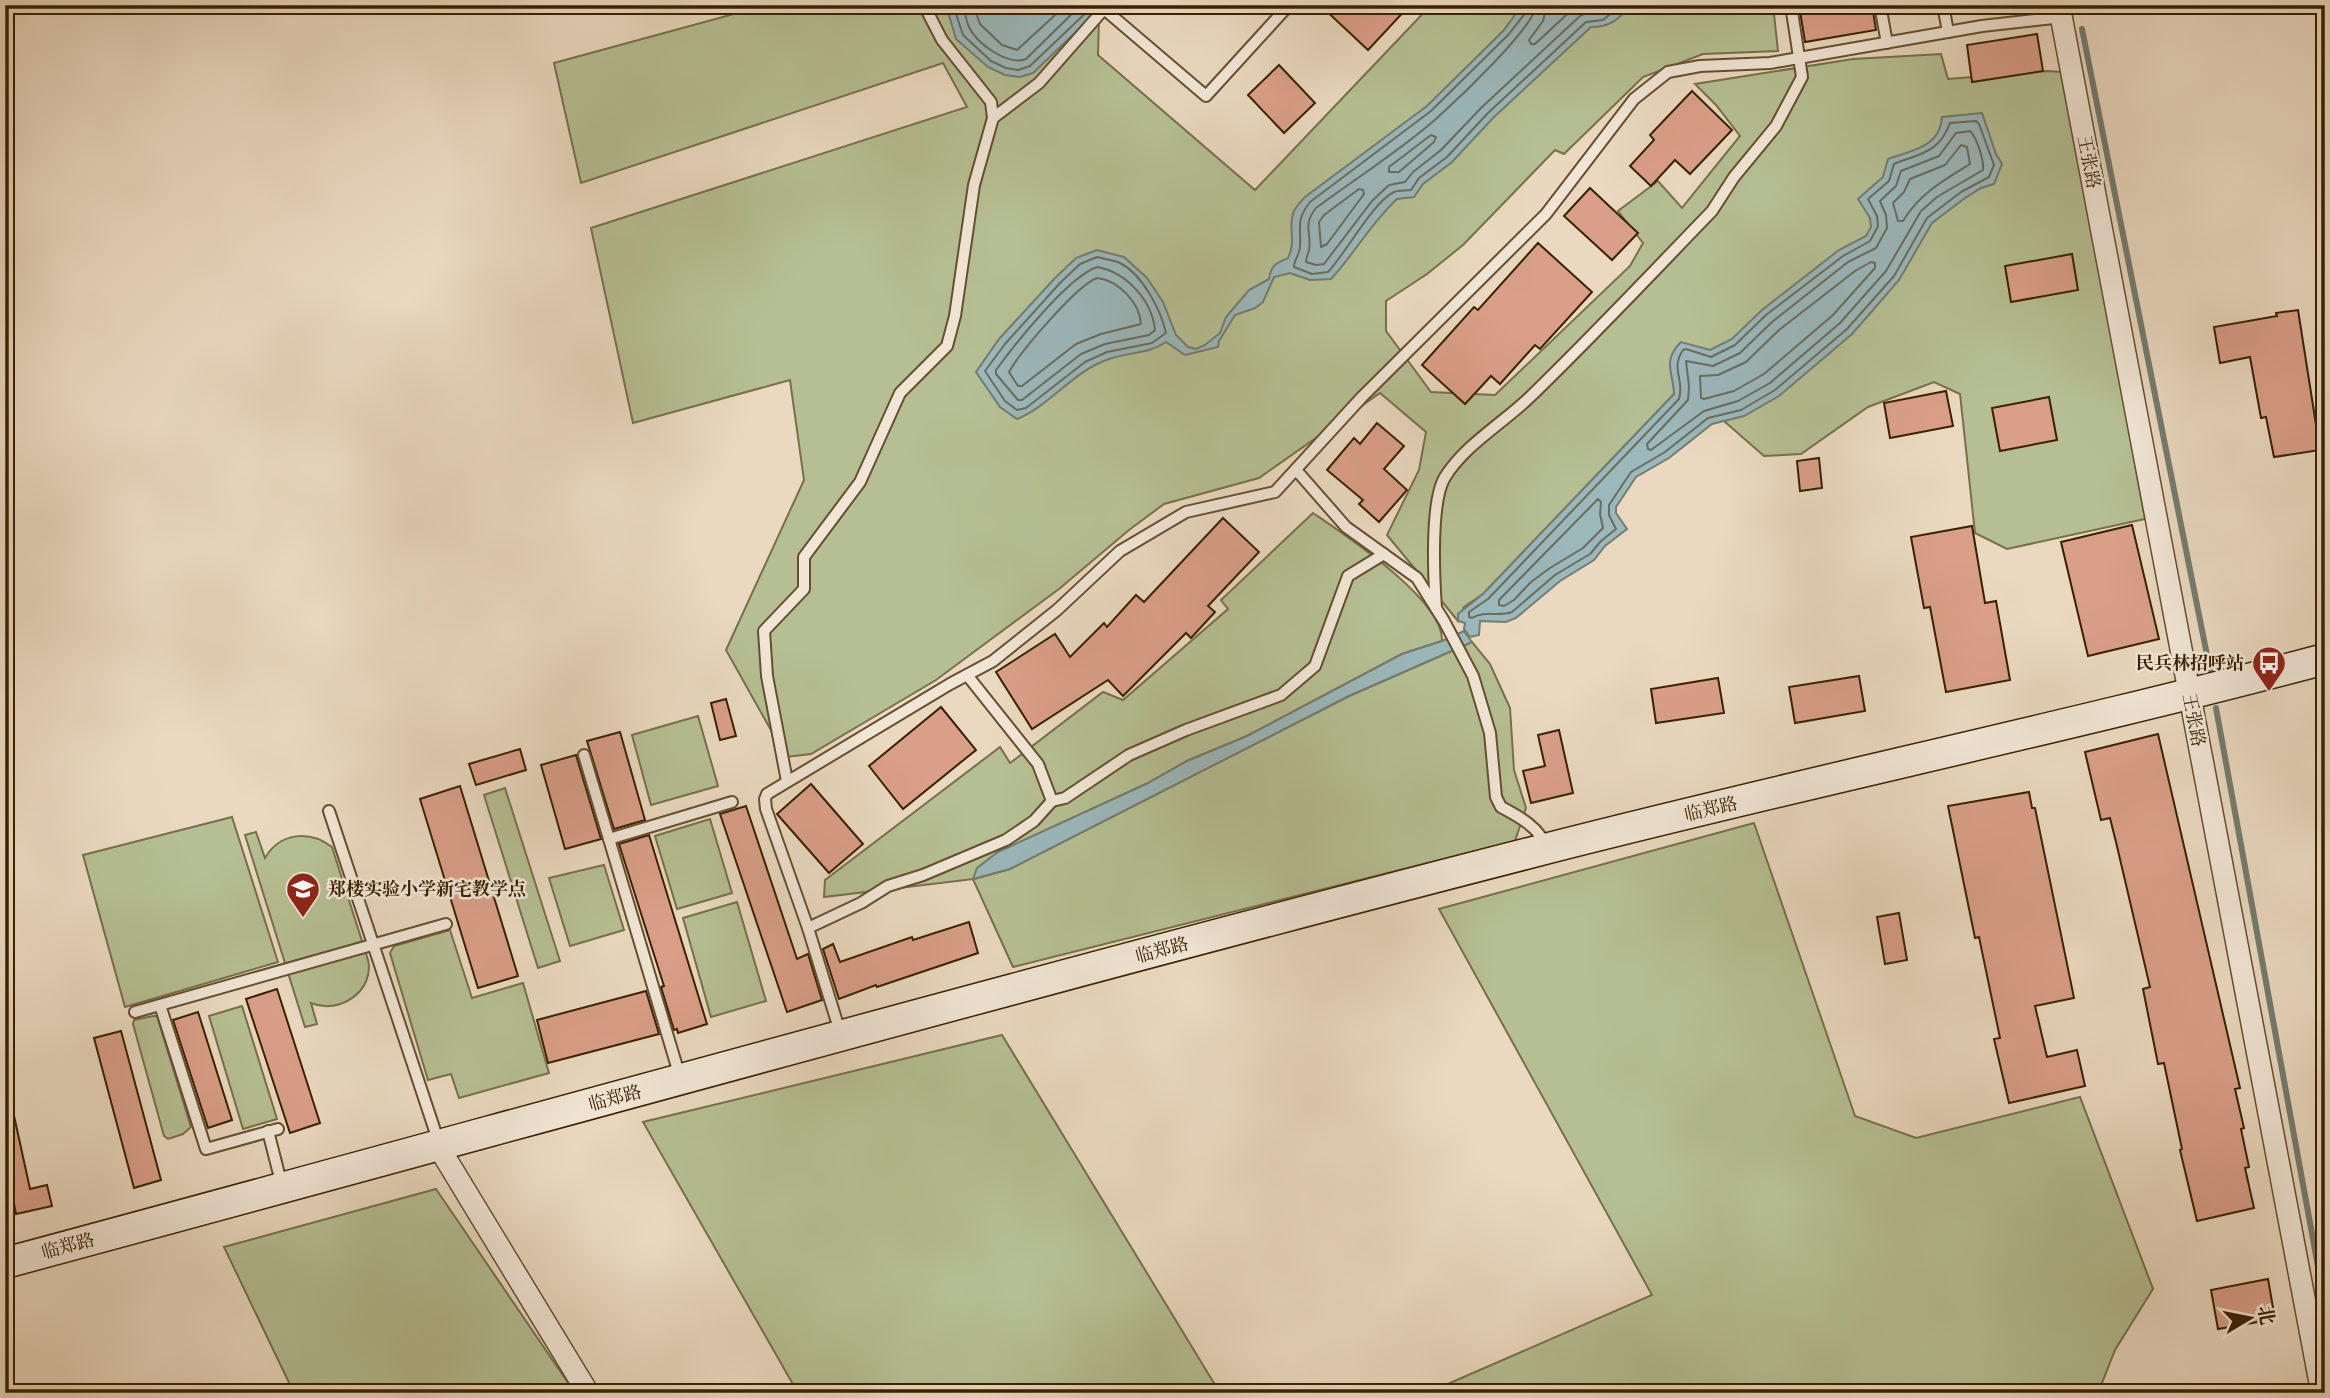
<svg xmlns="http://www.w3.org/2000/svg" width="2330" height="1398" font-family="'Libre Caslon Text','Noto Serif SC',serif">
<style>
.green{fill:#b5bf93;stroke:#77704a;stroke-width:2}
.water{fill:#9bb8bb;stroke:#747c70;stroke-width:2}
.lines{fill:none;stroke-linecap:round;stroke-linejoin:round}
.shore{stroke:#6a6c5e;stroke-width:2}
.stream{stroke:#747c70;stroke-width:6}
.building{fill:#da9f89;stroke:#392100;stroke-width:2}
.lane-casing{stroke:#654f30;stroke-width:14}
.street-casing{stroke:#654f30;stroke-width:24}
.secondary-casing{stroke:#392100;stroke-width:33}
.lane{stroke:#f1e6d6;stroke-width:10}
.street{stroke:#f1e6d6;stroke-width:21}
.secondary{stroke:#f1e6d6;stroke-width:30}
.labels{text-anchor:middle;dominant-baseline:central;stroke-width:5;stroke-linejoin:round;paint-order:stroke}
.street-label{font-size:18px;fill:#392100;stroke:#f1e6d6}
.poi-label{font-size:18px;font-weight:bold;fill:#392100;stroke:#f1e6d6;text-anchor:end}
</style>
<rect width="100%" height="100%" fill="#ead9c0"/>
<filter id="stains"><feTurbulence type="fractalNoise" baseFrequency=".00286" numOctaves="4"/><feColorMatrix values="0 0 0 0 .2 0 0 0 0 .09 0 0 0 0 .02 0 0 0 .5 -.17"/></filter>
<radialGradient id="worn" r=".72"><stop offset=".6" stop-color="#630" stop-opacity="0"/><stop offset="1" stop-color="#630" stop-opacity=".3"/></radialGradient>
<!-- green -->
<g class="green">
<path d="M767,5H1112L1099,18L1098,55L1255,190L1431,5H1773L1778,51L1703,54L1643,77L1564,154L1555,150L1463,245L1427,274L1386,301V331L1431,392L1495,395L1630,266L1643,243L1618,211L1658,181L1682,208L1740,136L1716,105L1695,84L1853,59L1941,54L1948,79L2047,71L2064,72L2145,519L2007,549L1975,533L1960,394L1934,382L1868,407L1801,454L1764,456L1724,421L1674,394L1483,594L1464,607L1458,621L1387,535L1419,470L1426,432L1380,393L1259,478L1164,504L1129,530L1059,589L936,680L811,754L786,757L726,650L804,480L790,380L633,423L591,228L967,107L943,63L581,183L554,63Z"/>
<path d="M1313,513C1345,535 1444,600 1442,641L1402,654L1247,736L1187,761L1146,784L998,852L977,868L974,879L1010,869L1349,696L1472,642L1490,664L1510,708L1514,770L1526,808L1515,841L1013,967L973,879L824,897L825,880L1000,747L1010,763L1103,692L1123,700L1228,609L1221,600Z"/>
<path d="M698,716L718,786L651,805L632,735Z"/>
<path d="M505,788L560,961L538,968L484,795Z"/>
<path d="M232,817L278,962L125,1007L83,855Z"/>
<path d="M710,819L732,893L677,909L655,836Z"/>
<path d="M1754,823L1855,1116L1916,1138L2080,1097L2153,1289L2115,1350L2098,1393H1427L1652,1295L1439,909Z"/>
<path d="M256,832L265,858C280,832 310,830 332,847L368,960C375,991 339,1015 311,1003L317,1024L305,1027L245,835Z"/>
<path d="M604,865L624,930L570,946L549,878Z"/>
<path d="M737,902L766,1001L711,1017L683,918Z"/>
<path d="M450,930L472,998L523,983L549,1073L459,1098L451,1074L428,1080L390,953L394,946Z"/>
<path d="M242,1006L277,1119L243,1129L209,1016Z"/>
<path d="M153,1016H157L191,1127L183,1134L168,1139L164,1136L133,1024L134,1020Z"/>
<path d="M1002,1035L1220,1393H798L643,1122Z"/>
<path d="M436,1189L575,1393H294L224,1247Z"/>
</g>
<!-- water -->
<g class="water">
<path d="M946,5H1104L1033,73L1020,77L1005,75L988,67L956,39Z"/>
<path d="M1522,5H1629C1620,20 1609,27 1591,27L1493,118L1452,162L1423,184L1414,197L1397,199C1371,223 1355,253 1331,279L1310,280L1290,273L1274,277L1263,302L1255,308L1235,315L1219,341L1218,347L1185,355L1166,342C1149,354 1129,352 1109,359C1073,371 1051,405 1017,419L1000,407L976,372L999,339L1055,278L1076,258L1097,250L1124,257L1147,278L1163,302L1176,335L1188,347L1196,349L1205,345L1220,333L1226,317L1249,290L1269,279C1271,265 1276,263 1288,258C1297,240 1287,227 1294,211C1296,206 1302,201 1305,197L1427,106L1504,30Z"/>
<path d="M1982,113L1996,154L2002,164L1994,184L1981,188L1965,198L1932,223L1899,280L1873,310L1852,334L1779,396L1744,416L1712,424L1669,458L1636,477L1616,507V513L1627,529L1605,546L1594,560L1560,581L1516,618L1506,622L1480,621L1479,635L1470,637L1464,629L1465,623L1458,621V614L1483,594L1674,394C1673,371 1662,361 1681,342L1710,350L1732,339L1762,310L1839,250L1866,236L1871,227L1870,218L1858,199L1883,177L1888,159C1913,150 1940,147 1942,117Z"/>
<path d="M1464,631L1472,642L1349,696L1010,869L973,879L977,868L998,852L1146,784L1187,761L1247,736L1402,654L1442,641Z"/>
</g>
<g class="lines">
<!-- shore -->
<g class="shore">
<path d="M953,5L963,35L991,61L1006,68L1018,70L1030,66L1094,5"/>
<path d="M963,5C965,12 966,21 969,27C977,44 1008,66 1026,59L1081,5"/>
<path d="M973,5L980,24L1002,45L1017,50L1066,5"/>
<path d="M1527,5L1526,12L1509,34L1431,111L1310,202C1296,220 1301,225 1300,246C1300,254 1294,260 1294,267L1312,274L1328,272C1346,253 1373,202 1394,192C1399,190 1406,191 1411,190L1419,178L1447,157L1488,113L1586,22L1603,20L1621,5"/>
<path d="M1536,5C1535,27 1457,100 1437,118C1400,151 1356,178 1316,208C1302,226 1312,232 1309,250C1308,254 1306,258 1306,262L1316,265L1324,264L1372,201L1389,185L1405,182L1413,172L1441,150L1482,107L1580,16C1590,9 1600,14 1609,5"/>
<path d="M1547,5L1543,21L1529,40L1531,44H1535L1577,5"/>
<path d="M1976,121L1979,124L1994,165L1989,177L1961,192L1927,218L1894,276L1847,329L1775,390L1741,410L1708,418L1665,452L1631,472L1609,505V515L1616,529L1601,541L1590,554L1555,575L1512,612C1499,617 1484,610 1472,618L1469,617V612L1488,599L1679,399C1685,380 1670,369 1683,350L1686,349L1711,357L1735,345L1766,315L1843,256L1870,241L1878,226L1877,216L1868,199L1889,181L1894,164C1921,153 1939,153 1950,123Z"/>
<path d="M1970,131C1977,138 1984,160 1983,170L1937,197L1921,211L1886,271L1840,323L1770,383L1738,401L1704,411L1651,450L1648,449L1647,444L1688,400L1689,386L1686,361L1713,366L1740,353L1772,322L1848,262L1876,248L1887,228L1886,215L1880,201L1896,186L1901,171L1939,156L1956,133Z"/>
<path d="M1431,135L1436,137L1434,142L1399,172H1389V167Z"/>
<path d="M1961,145L1967,147L1970,164C1944,180 1919,194 1903,221H1898L1893,203L1904,192L1910,179L1945,165Z"/>
<path d="M1359,189L1363,190L1364,194L1327,244L1321,247L1319,222L1324,215Z"/>
<path d="M1097,257C1104,259 1113,260 1120,263C1142,274 1161,310 1166,333L1152,343L1107,352L1085,362L1026,408L1017,410L1005,401L985,371L1005,344L1060,283L1080,264Z"/>
<path d="M1871,262L1875,263V268L1833,315L1764,374L1734,391L1704,399L1701,398L1700,376L1718,375L1746,362L1779,330L1855,271Z"/>
<path d="M1097,267C1126,272 1152,300 1155,330L1149,335L1105,344L1081,354L1022,400H1018L996,374V370C1015,344 1068,277 1097,267Z"/>
<path d="M1097,278C1118,280 1140,303 1141,324L1101,334L1076,344L1022,386H1018L1009,372C1020,352 1077,285 1097,278Z"/>
<path d="M1598,499L1601,502L1600,514L1603,528L1583,548L1550,568L1531,582L1514,600L1504,606L1499,605V600Z"/>
</g>
<!-- stream -->
<g class="stream">
<path d="M2082,29L2210,670"/>
<path d="M2216,708L2325,1305"/>
</g>
</g>
<!-- building -->
<g class="building">
<path d="M1320,5H1410L1368,50Z"/>
<path d="M1799,5H1872L1876,30L1805,42Z"/>
<path d="M2037,34L2043,71L1972,82L1967,45Z"/>
<path d="M1279,65L1315,103L1284,133L1248,95Z"/>
<path d="M1692,91L1732,130L1690,174L1675,160L1651,186L1630,166L1654,140L1650,135Z"/>
<path d="M1590,188L1638,233L1612,260L1564,216Z"/>
<path d="M1538,243L1592,292L1540,349L1535,345L1500,384L1491,376L1465,404L1422,365L1474,307L1478,310Z"/>
<path d="M2072,254L2078,290L2011,302L2005,266Z"/>
<path d="M2298,310L2320,450L2274,457L2266,417L2261,418L2250,357L2220,363L2214,327L2277,316L2276,313Z"/>
<path d="M1946,391L1953,426L1890,438L1884,403Z"/>
<path d="M2049,397L2057,440L2000,451L1992,408Z"/>
<path d="M1377,423L1404,446L1384,469L1407,490L1379,522L1359,504L1363,500L1327,470L1354,438L1360,444Z"/>
<path d="M1819,458L1822,488L1800,491L1797,461Z"/>
<path d="M1223,518L1259,552L1208,606L1215,612L1191,638L1186,633L1123,696L1108,680L1032,729L996,672L1055,634L1070,657L1104,623L1107,627L1136,595L1144,602Z"/>
<path d="M2132,525L2159,639L2088,656L2061,542Z"/>
<path d="M1972,526L1985,603L1996,601L2010,680L1946,692L1930,607L1924,608L1911,537Z"/>
<path d="M1859,676L1865,711L1795,723L1789,687Z"/>
<path d="M1718,678L1724,713L1656,723L1651,689Z"/>
<path d="M726,699L736,736L720,740L711,703Z"/>
<path d="M941,707L976,750L903,809L869,766Z"/>
<path d="M1559,730L1573,793L1531,803L1523,771L1545,766L1538,735Z"/>
<path d="M620,732L645,820L614,829L587,741Z"/>
<path d="M2158,734L2240,1088L2235,1089L2244,1128L2241,1129L2249,1167L2245,1168L2254,1208L2197,1221L2180,1150L2182,1149L2164,1063L2158,1064L2143,989L2150,987L2116,842L2110,818L2101,820L2085,752Z"/>
<path d="M520,749L526,770L476,785L469,764Z"/>
<path d="M576,755L601,839L565,849L541,765Z"/>
<path d="M811,784L863,844L829,873L777,814Z"/>
<path d="M460,786L518,976L478,988L420,799Z"/>
<path d="M2029,792L2032,808H2035L2074,998L2035,1006L2047,1057L2077,1050L2085,1086L2009,1103L1994,1039L2000,1038L1979,937L1975,938L1948,806Z"/>
<path d="M746,806L797,959L808,954L822,1000L787,1012L720,814Z"/>
<path d="M649,835L707,1024L678,1033L677,1029L674,1030L661,987L664,986L619,844Z"/>
<path d="M1899,913L1907,960L1885,964L1877,917Z"/>
<path d="M969,922L978,953L877,987L876,985L839,999L823,949L833,944L840,962L912,937L913,940Z"/>
<path d="M277,989L320,1123L290,1133L246,999Z"/>
<path d="M646,991L659,1034L548,1063L537,1020Z"/>
<path d="M198,1012L232,1120L208,1128L173,1020Z"/>
<path d="M121,1031L161,1180L134,1188L94,1038Z"/>
<path d="M13,1111L30,1189L47,1185L52,1206L16,1214L13,1198L5,1200V1112Z"/>
<path d="M2268,1279L2275,1319L2218,1329L2211,1290Z"/>
</g>
<g class="lines">
<!-- lane casing -->
<g class="lane-casing">
<g id="lane">
<path d="M1880,5L1887,43"/>
<path d="M1943,5L1948,32"/>
<path d="M993,118L1039,83L1104,9L1206,96L1289,5"/>
<path d="M1297,471L1346,527L1417,578L1444,621L1473,676L1490,733L1496,797L1501,807C1518,816 1541,828 1546,848"/>
<path d="M1436,608C1434,579 1430,501 1445,477C1466,444 1502,424 1530,397C1592,337 1652,273 1712,211L1734,177L1776,126L1802,77L1791,5"/>
<path d="M584,755L680,1077"/>
<path d="M787,781L767,676L764,631L804,589V557L860,482L900,393L947,346L955,316L974,185L993,118L991,102L942,40L924,5"/>
<path d="M1052,801L1065,798L1129,755L1186,730L1281,695L1315,666L1348,576L1384,554"/>
<path d="M329,811L439,1143"/>
<path d="M609,839L732,802"/>
<path d="M808,928L861,903L888,886L923,875L1006,840L1034,821L1052,801L1038,764L967,675"/>
<path d="M160,1005L206,1149L278,1129"/>
<path d="M135,1012L446,924"/>
<path d="M840,1032L808,928L766,809L765,799L767,794L950,684L993,661L1057,610L1120,551L1186,512L1275,492L1362,397L1546,214L1634,99L1668,72L1700,66L1770,63L1982,26L2062,17"/>
<path d="M268,1131L282,1186"/>
</g>
</g>
<!-- street casing -->
<g class="street-casing">
<g id="street">
<path d="M2059,5L2322,1393"/>
<path d="M438,1146L588,1393"/>
</g>
</g>
<!-- secondary casing -->
<g class="secondary-casing">
<path id="secondary" d="M5,1263C517,1125 1027,982 1541,850C1801,783 2065,728 2325,659"/>
</g>
<!-- lane -->
<use href="#lane" class="lane"/>
<!-- street -->
<use href="#street" class="street"/>
<!-- secondary -->
<use href="#secondary" class="secondary"/>
</g>
<!-- icons -->
<defs>
<g id="bus-pin" transform="scale(1.75)"><path d="M0 17L-7.5 6A9.5 9.5 0 1 1 7.5 6Z" fill="#8f2418" stroke="#f1e6d6"/><path d="M-5-6H5V4H4V6H2V4H-2V6H-4V4H-5ZM-3.5-4V0h7V-4ZM-3.5 1.2v1.5H-2V1.2ZM2 1.2v1.5H3.5V1.2Z" fill="#fff"/></g>
<g id="school-pin" transform="scale(1.75)"><path d="M0 17L-7.5 6A9.5 9.5 0 1 1 7.5 6Z" fill="#8f2418" stroke="#f1e6d6"/><path d="M0-5L7-2L0 1L-7-2ZM-4 1L0 2.5L4 1V4Q0 6-4 4Z" fill="#fff"/></g>
</defs>
<g fill-rule="evenodd">
<use href="#bus-pin" x="2269" y="663"/>
<use href="#school-pin" x="303" y="889"/>
</g>
<g class="labels">
<!-- street labels -->
<g class="street-label">
<text transform="translate(2089 162) rotate(79)">王张路</text>
<text transform="translate(2194 720) rotate(79)">王张路</text>
<text transform="translate(1711 809) rotate(-13)">临郑路</text>
<text transform="translate(1162 950) rotate(-15)">临郑路</text>
<text transform="translate(615 1098) rotate(-15)">临郑路</text>
<text transform="translate(68 1246) rotate(-15)">临郑路</text>
</g>
<!-- poi labels -->
<g class="poi-label">
<text x="2244" y="663">民兵林招呼站</text>
<text x="328" y="889" text-anchor="start">郑楼实验小学新宅教学点</text>
</g>
</g>
<!-- margin -->
<rect width="2330" height="1398" fill="none" stroke="#ead9c0" stroke-width="28"/>
<rect x="7" y="7" width="2316" height="1384" fill="none" stroke="#392100" stroke-width="3.5"/>
<rect x="14" y="14" width="2302" height="1370" fill="none" stroke="#392100" stroke-width="2"/>
<!-- north arrow -->
<g transform="translate(2250 1318) rotate(80)" stroke="#f1e6d6" stroke-width="5" paint-order="stroke">
<path d="M0-5L12 26L0 18L-12 26Z" fill="#392100"/>
<text y="-10" font-size="19" font-weight="bold" text-anchor="middle" fill="#392100">北</text>
</g>
<rect width="100%" height="100%" filter="url(#stains)"/>
<rect width="100%" height="100%" fill="url(#worn)"/>
</svg>
